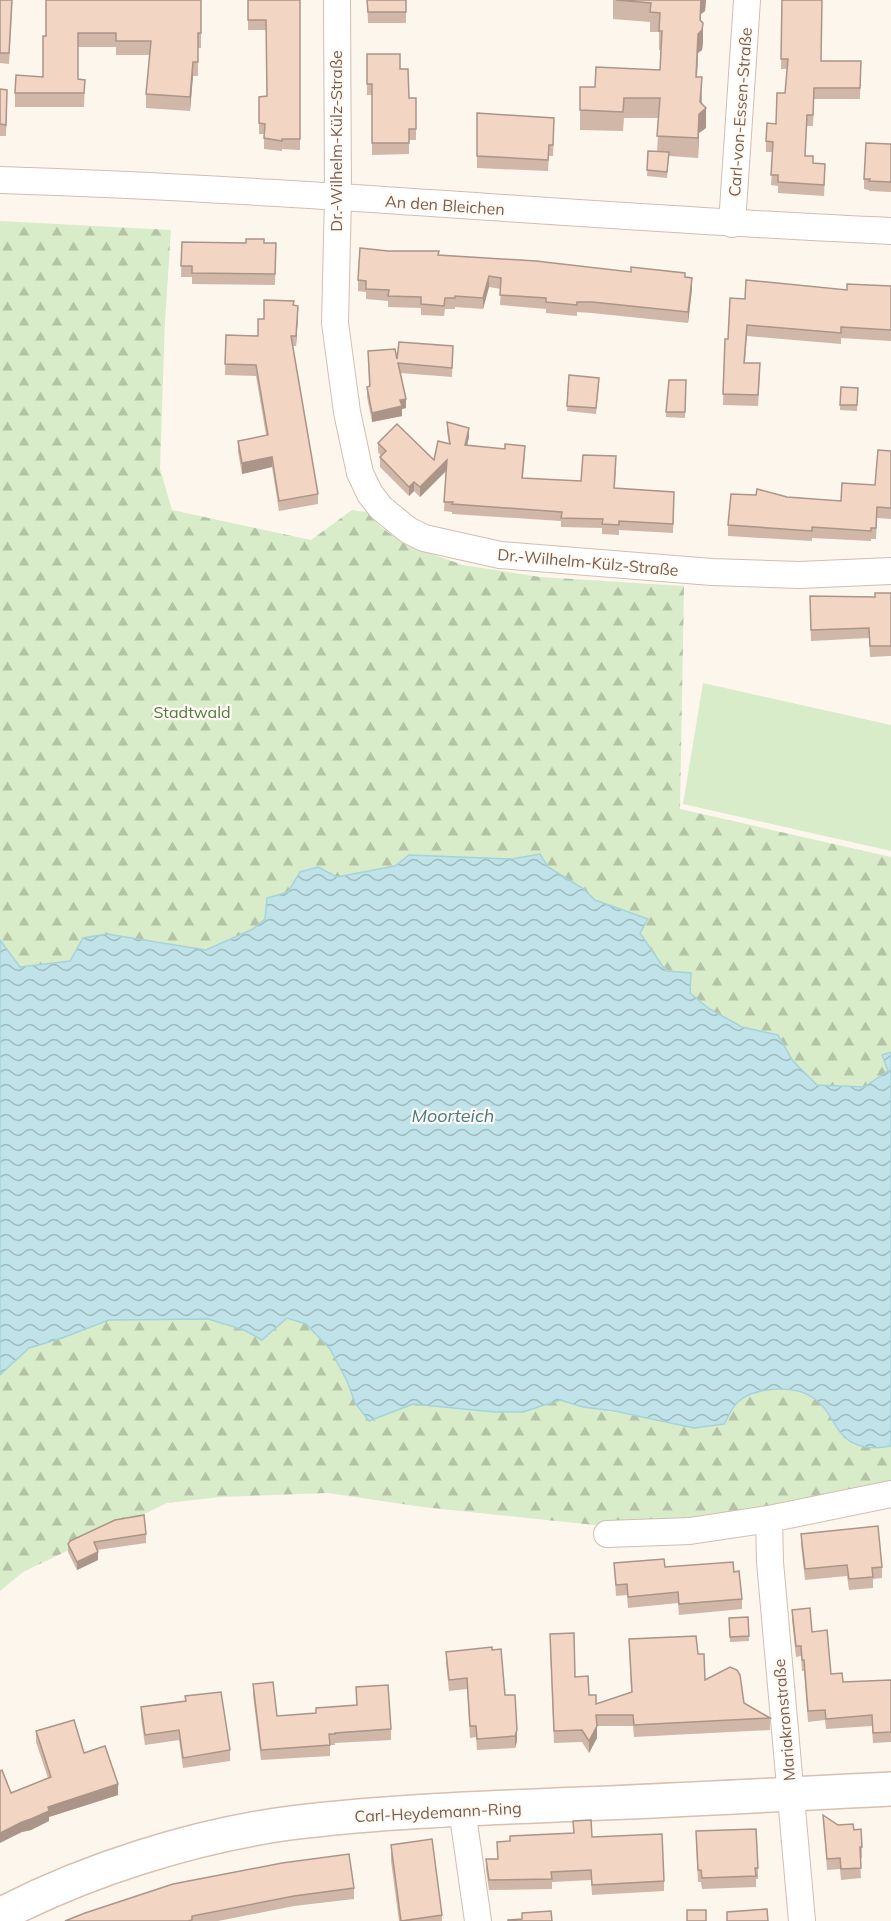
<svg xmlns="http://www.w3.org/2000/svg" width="891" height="1921" font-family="Mulish,sans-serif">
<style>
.green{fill:#d8ecc9}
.forest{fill:url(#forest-firs)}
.water{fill:url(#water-waves);stroke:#a5d3da;stroke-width:1.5}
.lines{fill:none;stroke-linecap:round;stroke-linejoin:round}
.street-casing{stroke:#d1beb0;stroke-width:28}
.secondary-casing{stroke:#d6c0b0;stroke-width:36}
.street{stroke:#fff;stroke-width:26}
.secondary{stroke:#fff;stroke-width:33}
.wall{fill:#d1b7a8}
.shaded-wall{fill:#aa9588}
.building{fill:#f3d5c3;stroke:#aa9588;stroke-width:1.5}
.labels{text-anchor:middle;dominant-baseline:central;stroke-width:4.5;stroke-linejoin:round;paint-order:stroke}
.street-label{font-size:16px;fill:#7a5c4d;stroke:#fffaf3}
.park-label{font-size:16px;fill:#537a41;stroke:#fffaf3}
.water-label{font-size:18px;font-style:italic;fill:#437c86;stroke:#fffaf3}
</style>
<defs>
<pattern id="forest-firs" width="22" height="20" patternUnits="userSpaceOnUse" patternTransform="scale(1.5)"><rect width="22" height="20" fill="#d8ecc9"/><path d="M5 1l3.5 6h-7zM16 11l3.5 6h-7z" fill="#b4c2a5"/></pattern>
<pattern id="water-waves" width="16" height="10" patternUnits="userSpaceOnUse" patternTransform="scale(1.5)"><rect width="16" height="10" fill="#bfe3e8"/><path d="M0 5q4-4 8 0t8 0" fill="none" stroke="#a0bbbe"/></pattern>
</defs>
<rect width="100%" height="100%" fill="#fdf6ec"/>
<!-- green -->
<path class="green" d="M703,683L891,725V851L683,804Z"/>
<!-- forest -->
<g class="forest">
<path d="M0,221L171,230L165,321L160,469L172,510L311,540L352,510L366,512L382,528L406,545L463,565L540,577L684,586L680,809L891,857V1052L883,1055L888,1071L864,1087L817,1085L793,1061L778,1035C766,1032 752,1031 741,1026C697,1008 664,972 640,933L647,918L595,900L584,889L548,867L540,854L512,859L409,855L395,866L337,877L300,872L288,892L267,898L265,919L253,929L206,950L151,941L83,938L70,961L20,967L0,940Z"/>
<path d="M287,1318L306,1324L330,1349L347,1381L355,1403L370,1421L413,1404L494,1412H523L560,1400L583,1407L648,1418L724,1424L739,1401L760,1391L785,1388L815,1398L828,1412L841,1434L881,1448L891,1446V1485L756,1513L604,1526L423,1507L328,1493L220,1497L167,1503L23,1572L0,1591V1375L28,1348L62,1338L109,1320L208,1319L244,1330L262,1340Z"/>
</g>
<!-- water -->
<path class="water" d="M540,854L548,867L584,889L595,900L648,919L640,933L666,971L691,973L690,993L708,1008L742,1027L778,1035L793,1061L817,1085L864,1087L888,1071L882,1055L891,1052V1446C873,1450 852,1448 840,1432C832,1422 827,1407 815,1399C796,1385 758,1386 739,1401C733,1406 728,1417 724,1424L694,1428L614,1411L583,1407L560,1400L523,1412H494L413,1404L369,1421L355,1403L347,1381L330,1349L306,1324L287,1318L262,1340L244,1330L208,1319L109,1320L62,1338L29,1348L0,1375V940L20,967L70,961L83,938L107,934L206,950L253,929L265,919L267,898L288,892L300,872L318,867L337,877L395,866L409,855L512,859Z"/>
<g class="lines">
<!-- street casing -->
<g class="street-casing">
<g id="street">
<path d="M337,0L338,197L335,323L347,412L360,473L370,494L381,508L408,530L424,538L500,555L712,572L799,575L891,571"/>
<path d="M0,180C297,189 594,218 891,231"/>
<path d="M732,224L747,0"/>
<path d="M769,1519L770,1562L802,1921"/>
<path d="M607,1534L690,1531L769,1519L891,1494"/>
<path d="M462,1809L478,1921"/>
</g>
</g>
<!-- secondary casing -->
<g class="secondary-casing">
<path id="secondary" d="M0,1915C86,1870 194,1836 290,1823C387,1811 484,1808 581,1804C685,1800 788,1794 891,1789"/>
</g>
<!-- street -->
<use href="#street" class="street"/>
<!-- secondary -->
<use href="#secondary" class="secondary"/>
</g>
<!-- wall -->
<g class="wall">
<path d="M0,0L12,10L9,64L0,63Z"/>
<path d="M201,0V48H198V76H193L190,111L146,108V94L150,55H116V47H78V79L85,80L84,107H15V93L43,77L46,36Z"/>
<path d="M248,0H300V150L282,149V151L264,149V134H259V97L267,96L266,30H248Z"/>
<path d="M367,0H406V23H368Z"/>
<path d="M613,0H706L705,11L701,14V21L703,42L702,50L698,53L697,77L702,97V103L706,128L699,133L698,158L669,156L667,178L647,176L648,151L657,152L659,118H624L623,131L580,130V87H595L660,70L661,50H659V32H650V22L613,19Z"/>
<path d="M782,0L821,61H861L860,99H814L813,126H807L805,156L825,175L824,196L778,193V186L771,185L773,152H766V141L776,124L785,93L787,69H781Z"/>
<path d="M367,54L400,69L409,98H416V140H409V154L372,155V95H367Z"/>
<path d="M0,89L7,101L6,136H0Z"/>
<path d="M477,113L554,129L553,156H549L548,171L477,168Z"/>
<path d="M891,144V192L869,191V190L864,189V179Z"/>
<path d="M182,242L276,243L275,285L192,284V277H181Z"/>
<path d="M388,251L685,277L692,289L688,323L592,313L577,312V316L546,313V309L500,305L501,289L489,287L483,309L455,307V309H445L444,316L421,315V308L388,307V301L366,299V292L358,291V280Z"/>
<path d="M891,286V341L841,338V344L747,336L745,363L760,374L758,406L723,405L725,339H728L745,299Z"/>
<path d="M293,305L298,316L296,346H293L318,494V504L279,511L272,467L242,474L238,452V441L266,435L256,376L225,375L226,335L258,336Z"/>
<path d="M453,346L452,377L400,373L406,408L402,409V416L372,422L367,397V387H369L368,351L397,359Z"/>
<path d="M569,375L599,384L596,414L567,411Z"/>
<path d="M686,380L685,418L666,417V412Z"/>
<path d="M841,387L858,388L857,411L840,410Z"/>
<path d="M447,422L469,437L467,445L525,455L523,478L581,481L616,466L615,488L674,502L673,533L619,530V535L602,534V528L561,527V521L452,514V512L444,511L446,471L420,497L414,491L409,496L380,467V457L381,456L378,452V443L434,460L449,444L447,432Z"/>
<path d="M891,451V519L877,518L876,539H871V541L812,538V541L728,536V525L787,497L841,501L875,485Z"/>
<path d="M891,593V656L870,657L869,638L811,641L810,596L875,597Z"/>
<path d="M146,1534V1543L97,1550L98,1560L77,1570L68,1552V1544Z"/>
<path d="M801,1534L882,1567V1578L873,1579V1588L849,1590L847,1576L805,1580L801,1545Z"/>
<path d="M614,1563L734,1572L742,1599V1609L679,1615L678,1603L628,1608L627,1595L616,1596Z"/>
<path d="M792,1610L812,1632L831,1674L843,1682L891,1680V1742L873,1743L872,1726L826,1729L825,1720L808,1722L804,1671H802L801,1656L796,1657L792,1620Z"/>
<path d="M748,1617L749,1641L730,1642L729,1618Z"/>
<path d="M629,1639L698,1654L705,1680L770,1718V1730L634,1737L633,1726H597V1738L589,1753L582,1742L554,1743L550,1646L596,1704L631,1692Z"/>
<path d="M446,1652L505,1695L517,1741L515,1748L477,1750L476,1737L470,1738L467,1689L449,1691L446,1663Z"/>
<path d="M253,1684L277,1716L316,1713L357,1705L356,1687L391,1729V1740L335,1743V1745H330V1756L261,1760L253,1695Z"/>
<path d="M185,1696L230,1750V1761L183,1768L179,1740L145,1745L141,1718V1707L185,1701Z"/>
<path d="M36,1731L84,1753L118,1795L49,1817V1821L31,1830L22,1832L11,1793L48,1778L36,1742Z"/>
<path d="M823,1815L838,1825L854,1830L862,1847V1858H860L861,1878L841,1880L840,1869L827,1870Z"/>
<path d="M592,1837L664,1881V1891L592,1895L591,1880L552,1882V1889L489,1890L486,1869V1859H497Z"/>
<path d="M696,1842L758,1868V1879H756V1887L702,1889L701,1882H698Z"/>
<path d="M391,1845L442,1915V1921H399L391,1861Z"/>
<path d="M354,1888V1899L294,1906L218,1921H65Z"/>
</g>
<!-- shaded-wall -->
<g class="shaded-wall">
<path d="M701,0H706L705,11L701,14L700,32L703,23V42L702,50L698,53L696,96L698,34Z"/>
<path d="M193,62V76L190,111V97Z"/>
<path d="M702,77L701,113L706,108V128L699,133L698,158V138Z"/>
<path d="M489,276V287L483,309V298Z"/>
<path d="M692,278V289L688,323V312Z"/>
<path d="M298,306V316L296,346V336Z"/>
<path d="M406,399V408L402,409V416L372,422V413L400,400Z"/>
<path d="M469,428V437L465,455V445Z"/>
<path d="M272,457V467L242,474V463Z"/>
<path d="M447,460V470L420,497V487Z"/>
<path d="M414,482V491L409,496V487Z"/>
<path d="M98,1552V1560L77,1570V1562Z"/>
<path d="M597,1726V1738L589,1753V1741Z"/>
<path d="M517,1730V1741L515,1748V1736Z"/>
<path d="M118,1784V1795L49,1817V1821L31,1830L22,1832L0,1843V1833L48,1807Z"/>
</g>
<!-- building -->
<g class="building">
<path d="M0,0H12L9,53H0Z"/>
<path d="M46,0H201V33H198V62H193L190,97L146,94L151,41H116V33H78V79L85,80L84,93H15L16,75L43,77V36H46Z"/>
<path d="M248,0H300V139H282V141L264,138L265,124L259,123V97L267,96L266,20H248Z"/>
<path d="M367,0H406V12H368Z"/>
<path d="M616,0H701L700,20L703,23L702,30L698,34L696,77H702L700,102L706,108L699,114L698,138L657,136L660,98H624L623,112L580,110V87H595L596,67L660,70L662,31H659L660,13L650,12L651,3Z"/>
<path d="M782,0H822L821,61H861L860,88H814L813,115H807L805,156H813V163L825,164L824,185L778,182V175H771L773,142L766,141L767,123L776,124L777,93H785L788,59H781Z"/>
<path d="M367,54H400V69H408L409,98H416V129H409V143H372V84H367Z"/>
<path d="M0,89L7,90L6,125L0,124Z"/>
<path d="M477,113L554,118L553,145H549L548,160L477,156Z"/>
<path d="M866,143L891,144V182L869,181L870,179H864Z"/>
<path d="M648,151L669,152L667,172L647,170Z"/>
<path d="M246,239H264V243H276L275,274L192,273V266H181L182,242L246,243Z"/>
<path d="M360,248L388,251H439L438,255L536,261L631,272V267L685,273V277L692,278L688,312L592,302H577V305L546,302V298L500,295L501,278L489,276L483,298L455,296V298H445L444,306L421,304V297L388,296L389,290L366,289V281L358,280Z"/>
<path d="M746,280L847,290V284L891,286V330L841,327V333L747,325L744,363H760L758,395L723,394L725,339H728L730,298L745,299Z"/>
<path d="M264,300L294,301L293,305L298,306L296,336H291L318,494L279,501L272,457L242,463L238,441L268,435L256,365L225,364L226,335L258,336V319H264Z"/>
<path d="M399,342L453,346L452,368L398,363L406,399L400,400L402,406L372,413L367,387L370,386L368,351L395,349L397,359Z"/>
<path d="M569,375L599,378L596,408L567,406Z"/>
<path d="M669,380H686L685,412H666Z"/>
<path d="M841,387L858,388L857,405H840Z"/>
<path d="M447,422L469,428L465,445L505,449V444L525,446L522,478L581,481L583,455L616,456L614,488L674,492L673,524L619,521V525L602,524L603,519L561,518L562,512L452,504L453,502H444L447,460L420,487L414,482L409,487L380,457L386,451L378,443L397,424L434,460L438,441L450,444Z"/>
<path d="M878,450L891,451V508L877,507L876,528H871V531L812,527V531L728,525L731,494L756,495L757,489L787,497L841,501L842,483L875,485Z"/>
<path d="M875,593H891V646H870L869,628L811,630L810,596L875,597Z"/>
<path d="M144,1515L146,1534L94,1542L98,1552L77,1562L68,1544L70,1541L115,1520Z"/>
<path d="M878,1526L882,1567L872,1568L873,1577L849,1579L847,1565L805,1569L801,1534Z"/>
<path d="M664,1559L665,1567L733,1562L734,1572L739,1571L742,1599L679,1604L678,1592L628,1597L627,1584L616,1585L614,1563Z"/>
<path d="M810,1608L812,1632L827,1630L831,1674L842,1673L843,1682L891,1680V1732L873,1733L872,1715L826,1719L825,1710L808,1711L804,1660H802L801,1646H796L792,1610Z"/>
<path d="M748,1617L749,1636L730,1637L729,1618Z"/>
<path d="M574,1633L575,1677L588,1676L589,1695H596V1704L632,1692L629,1639L696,1636L698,1654H704L705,1680L730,1667L737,1670L740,1675L744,1703L770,1718L634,1725L633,1715H596L597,1726L589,1741L582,1730L554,1731L550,1634Z"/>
<path d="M492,1647V1650L501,1649L505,1695H515L517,1730L515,1736L477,1739L476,1726H470L467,1678L449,1680L446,1652Z"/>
<path d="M273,1682L277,1716L316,1713V1708L357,1705L356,1687L388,1685L391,1729L335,1733V1734H329L330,1745L261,1750L253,1684Z"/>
<path d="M221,1692L230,1750L183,1758L179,1730L145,1735L141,1707L186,1701L185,1696Z"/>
<path d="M74,1720L84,1753L105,1746L118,1784L48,1807L49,1811L31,1819L22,1822L0,1833V1771L2,1770L11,1793L51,1777L36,1731Z"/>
<path d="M823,1815L838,1825L853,1824L854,1830L861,1829L862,1847H860L861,1868L841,1869L840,1858L827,1859Z"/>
<path d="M591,1820L592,1837L662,1834L664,1881L592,1885L591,1870L551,1872L552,1879L489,1880L486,1859H498L497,1842L510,1841V1836L574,1833L573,1821Z"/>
<path d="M756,1829L758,1868H755L756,1876L702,1878L701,1870H698L696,1831Z"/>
<path d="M432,1839L442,1915L401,1921L391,1845Z"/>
<path d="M349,1854L354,1888L294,1896L192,1916V1920L188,1921H65L85,1913L173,1884L282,1863Z"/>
<path d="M767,1909L768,1921H727V1912Z"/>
<rect x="687" y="1910" width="19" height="11"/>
<path d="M551,1911L552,1921H508V1920L522,1919V1913Z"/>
</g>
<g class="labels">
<!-- street labels -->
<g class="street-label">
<text transform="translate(740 112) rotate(-86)">Carl-von-Essen-Straße</text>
<text transform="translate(336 141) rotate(-90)">Dr.-Wilhelm-Külz-Straße</text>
<text transform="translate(445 205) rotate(4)">An den Bleichen</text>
<text transform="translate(588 562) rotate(5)">Dr.-Wilhelm-Külz-Straße</text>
<text transform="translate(784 1720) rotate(-95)">Mariakronstraße</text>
<text transform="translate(438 1812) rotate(-3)">Carl-Heydemann-Ring</text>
</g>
<!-- park labels -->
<g class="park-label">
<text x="192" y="712">Stadtwald</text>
</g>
<!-- water labels -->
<g class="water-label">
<text x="453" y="1115">Moorteich</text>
</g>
</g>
</svg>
